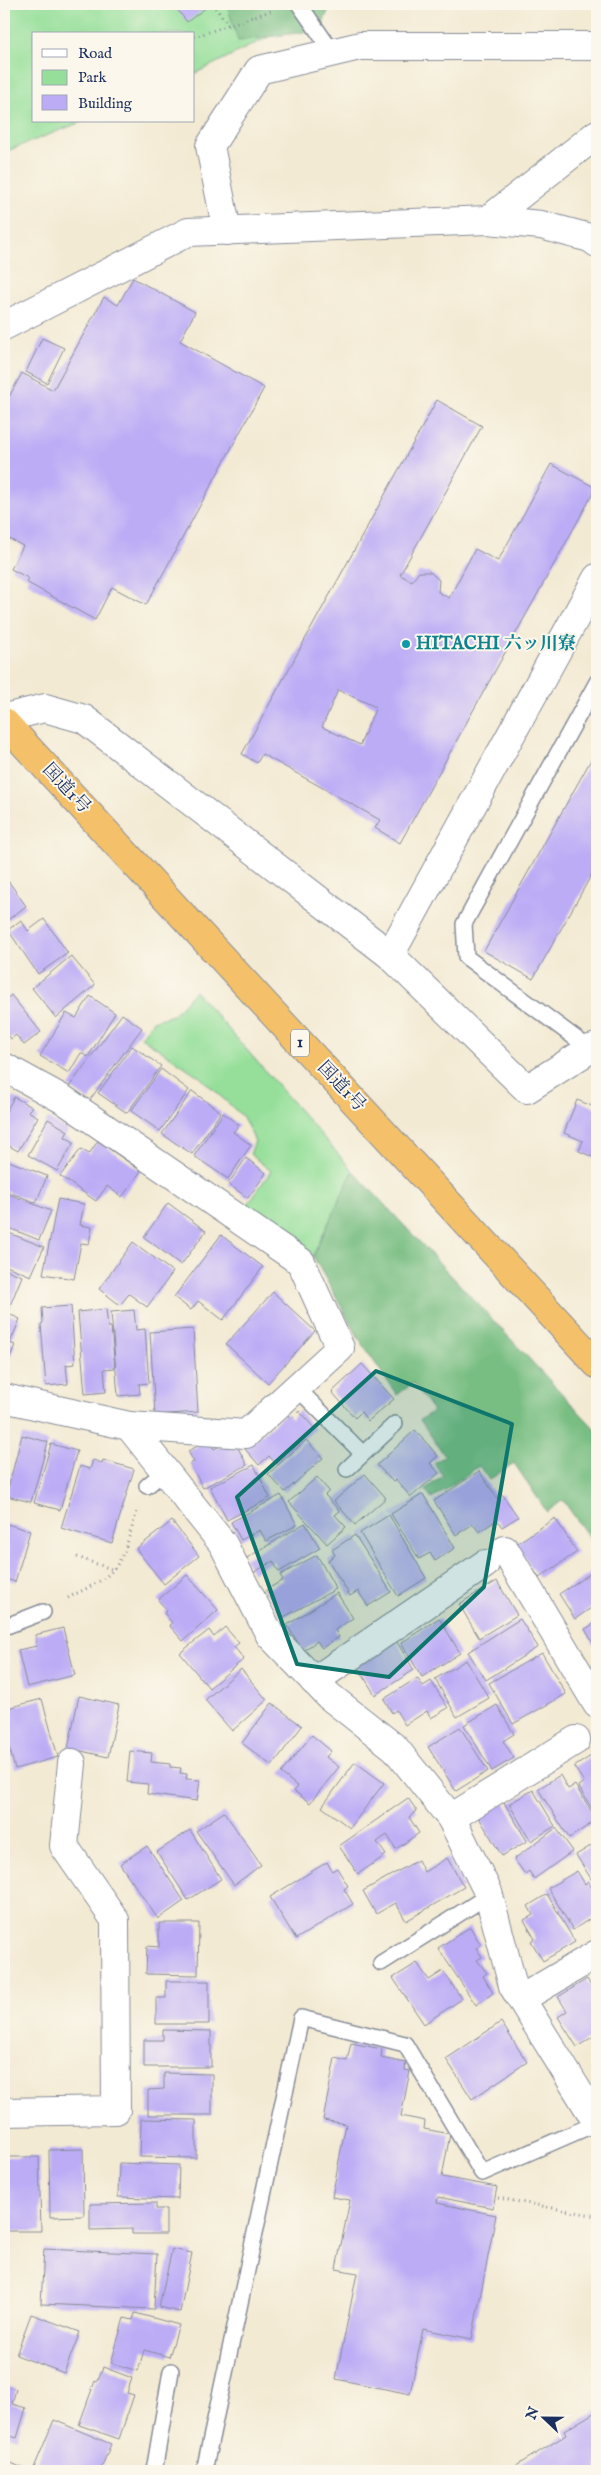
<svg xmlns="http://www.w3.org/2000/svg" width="601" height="2475" font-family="'IM FELL English','Noto Serif JP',serif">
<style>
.green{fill:#95df9a;stroke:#58877c}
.forest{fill:#78be82;stroke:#4a7670}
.building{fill:#bcacf6;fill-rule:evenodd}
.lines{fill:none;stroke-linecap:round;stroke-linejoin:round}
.lane-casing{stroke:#878c98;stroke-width:18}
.street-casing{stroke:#878c98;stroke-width:30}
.highway-casing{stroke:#878c98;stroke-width:30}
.path{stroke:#878c98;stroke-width:3;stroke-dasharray:1 4;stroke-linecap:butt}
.lane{stroke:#fff;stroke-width:15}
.street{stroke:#fff;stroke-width:28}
.highway{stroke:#f4c16a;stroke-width:28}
.marked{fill:#0f766e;fill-opacity:0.2;stroke:#0f766e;stroke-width:4;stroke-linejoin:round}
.culture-dot{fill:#0f9aa8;stroke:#fbf7ec;stroke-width:2}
.labels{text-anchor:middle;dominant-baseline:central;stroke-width:4;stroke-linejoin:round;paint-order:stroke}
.shield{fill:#fbf7ec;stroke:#5e6b89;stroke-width:1}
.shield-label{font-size:16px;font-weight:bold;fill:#1b2f5e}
.culture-label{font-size:18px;font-weight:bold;fill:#0d838f;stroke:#fbf7ec;text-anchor:start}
.street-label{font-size:18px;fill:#1b2f5e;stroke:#fbf7ec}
</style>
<rect width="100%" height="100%" fill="#fbf7ec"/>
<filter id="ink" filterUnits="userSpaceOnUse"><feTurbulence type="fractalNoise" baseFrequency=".02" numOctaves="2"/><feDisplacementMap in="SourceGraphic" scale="10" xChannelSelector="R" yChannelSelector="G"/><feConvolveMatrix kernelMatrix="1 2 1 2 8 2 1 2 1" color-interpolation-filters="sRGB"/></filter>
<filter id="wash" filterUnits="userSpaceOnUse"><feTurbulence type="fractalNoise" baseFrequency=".0096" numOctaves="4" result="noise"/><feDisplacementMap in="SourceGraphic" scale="20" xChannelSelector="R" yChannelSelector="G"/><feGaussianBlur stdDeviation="1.12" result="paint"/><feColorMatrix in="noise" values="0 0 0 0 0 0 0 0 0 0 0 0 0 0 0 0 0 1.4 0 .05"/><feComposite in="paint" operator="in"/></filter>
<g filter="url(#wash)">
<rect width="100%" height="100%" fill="#f3ead3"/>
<!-- green -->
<g class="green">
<path d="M4,4H334L194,74V34H34V121H84L4,152Z"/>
<path d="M195,991L353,1171L313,1256L245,1208L271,1171L250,1154L255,1141L243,1117L200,1077L141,1037L153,1021L173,1015Z"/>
</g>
<!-- forest -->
<g class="forest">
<path d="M227,4H331L320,30L238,41Z"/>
<path d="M353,1171L597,1431V1549L563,1500L547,1512L514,1463L489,1480L479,1466L432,1499L425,1489L443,1476L434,1463L445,1456L420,1420L433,1411L413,1383L397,1395L362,1344L313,1256Z"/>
</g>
<g id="blocks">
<!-- building -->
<g class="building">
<path d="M173,4H206L208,6L187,22Z"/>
<path d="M133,278L195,312L180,341L264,388L146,605L112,587L95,620L26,582L28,578L11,569L23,546L4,536V406L22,373L53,390L104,297L118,305Z"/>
<path d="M42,338L64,348L47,383L26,372Z"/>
<path d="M437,400L482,426L400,575L412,581L419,572H430L439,580L438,592L449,598L475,549L498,561L551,464L596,488L400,843L375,828L380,820L262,754L257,763L242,754ZM338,690L376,707L360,745L322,727Z"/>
<path d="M597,749V865L533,979L484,951Z"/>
<path d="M9,882L26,906L4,923V886Z"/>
<path d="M44,919L68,953L38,974L8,930L21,920L28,931Z"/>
<path d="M71,956L95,985L56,1018L32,988Z"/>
<path d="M11,995L41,1032L24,1045L16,1035L11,1039L4,1029V1001Z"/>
<path d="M90,996L115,1013L88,1057L81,1053L69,1073L40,1056L66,1013L76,1018Z"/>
<path d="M122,1014L142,1028L89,1101L69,1087Z"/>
<path d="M132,1046L161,1066L127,1113L98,1093Z"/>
<path d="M161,1069L189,1090L160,1131L131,1111Z"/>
<path d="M192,1091L221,1112L192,1154L162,1134Z"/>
<path d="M14,1097L32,1107L28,1111L38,1117L18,1151L4,1143V1115Z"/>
<path d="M577,1100L597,1108V1159L579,1151L583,1141L564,1133Z"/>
<path d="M223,1113L239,1125L233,1132L251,1145L228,1179L194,1156Z"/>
<path d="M48,1119L68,1131L65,1137L74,1142L57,1171L28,1155Z"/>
<path d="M98,1141L141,1171L122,1197L107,1186L96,1201L60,1176L81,1149L89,1154Z"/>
<path d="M246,1158L266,1173L248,1198L228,1184Z"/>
<path d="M4,1159L47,1176L36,1203L4,1190Z"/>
<path d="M4,1192L51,1211L39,1240L4,1226Z"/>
<path d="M58,1199L84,1204L80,1225L92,1227L89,1244L81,1243L74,1279L43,1274Z"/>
<path d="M168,1203L206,1231L181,1265L144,1237Z"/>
<path d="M4,1231L44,1247L31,1276L4,1265Z"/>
<path d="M221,1235L263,1267L223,1320L198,1301L191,1310L174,1297Z"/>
<path d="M133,1242L173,1272L147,1307L129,1294L120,1305L99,1289Z"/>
<path d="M4,1269L22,1276L9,1308L4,1306Z"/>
<path d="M273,1292L315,1331L268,1383L226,1344Z"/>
<path d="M71,1306L75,1364L66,1365L68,1384L46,1386L41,1324L43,1323L42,1308Z"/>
<path d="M106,1309L108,1327H111L115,1368L104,1369L106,1392L85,1394L78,1312Z"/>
<path d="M134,1310L136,1330L145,1329L149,1383L139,1384L140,1394L118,1396L111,1312Z"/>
<path d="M4,1312L20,1319L10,1343L15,1345L8,1362L4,1361Z"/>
<path d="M193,1329L198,1412L155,1415L150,1332Z"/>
<path d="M362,1364L394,1399L368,1421L361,1412L355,1418L332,1392Z"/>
<path d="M299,1411L315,1429L276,1464L269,1456L259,1465L245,1449L286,1413L291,1419Z"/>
<path d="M415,1430L438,1456L430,1463L439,1473L411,1497L396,1480L393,1482L377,1465Z"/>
<path d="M22,1435L48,1442L31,1502L6,1496Z"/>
<path d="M209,1440L214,1449L224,1444L227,1448L236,1444L247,1465L203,1488L190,1464L194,1462L188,1451Z"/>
<path d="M306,1440L323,1458L285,1492L268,1474Z"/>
<path d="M51,1444L77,1451L60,1510L34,1503Z"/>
<path d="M93,1460L102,1463L103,1460L134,1469L112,1543L61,1528L80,1466L90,1469Z"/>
<path d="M254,1465L270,1498L227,1520L210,1487Z"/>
<path d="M479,1471L497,1498L502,1494L518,1517L502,1527L497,1520L479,1532L473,1524L456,1535L434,1501Z"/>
<path d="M365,1474L386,1498L355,1525L334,1501Z"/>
<path d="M317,1477L329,1491L325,1495L340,1511L335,1515L346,1527L327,1544L289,1502Z"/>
<path d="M423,1494L455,1548L435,1561L430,1553L419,1559L391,1514Z"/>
<path d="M281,1495L297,1525L266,1541L260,1530L241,1540L231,1522Z"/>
<path d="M389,1515L426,1578L398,1596L360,1533Z"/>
<path d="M555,1518L577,1552L539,1578L516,1544Z"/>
<path d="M172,1521L199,1556L164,1584L136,1549Z"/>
<path d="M4,1523L30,1531L15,1582L4,1578Z"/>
<path d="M305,1523L320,1548L279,1572L273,1561L253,1573L245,1559Z"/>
<path d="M355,1535L391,1592L368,1606L358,1591L350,1596L328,1560L335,1555L332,1550Z"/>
<path d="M317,1555L336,1589L282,1618L266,1590L283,1580L280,1575Z"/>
<path d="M597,1569V1604L575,1619L559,1594Z"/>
<path d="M187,1575L218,1610L183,1641L169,1625L172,1623L164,1613L167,1610L158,1600Z"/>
<path d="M497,1581L517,1615L479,1638L459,1604Z"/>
<path d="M337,1593L353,1618L335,1630L339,1637L322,1648L317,1641L303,1651L287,1625Z"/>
<path d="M439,1618L460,1653L422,1677L401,1643Z"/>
<path d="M520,1619L538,1647L486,1680L468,1652Z"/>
<path d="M597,1622V1644L594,1645L585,1629Z"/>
<path d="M225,1627L239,1643L234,1647L244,1659L209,1688L180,1653L209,1630L214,1637Z"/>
<path d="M63,1628L75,1675L27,1687L18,1650L37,1646L35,1635Z"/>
<path d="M395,1639L414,1670L375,1695L356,1664Z"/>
<path d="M542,1653L566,1694L513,1724L489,1683Z"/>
<path d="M466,1660L489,1698L457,1717L435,1679Z"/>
<path d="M241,1669L267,1700L232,1731L205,1700Z"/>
<path d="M417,1678L423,1686L431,1681L448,1708L431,1718L427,1711L405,1725L396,1710L392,1713L384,1699Z"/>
<path d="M79,1696L119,1705L108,1757L68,1748Z"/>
<path d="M42,1699L58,1757L15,1769L4,1728V1709Z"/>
<path d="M272,1703L302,1726L272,1766L242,1743Z"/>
<path d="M497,1705L514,1734L503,1741L514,1758L492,1771L464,1725Z"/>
<path d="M460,1727L488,1771L456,1791L428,1747Z"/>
<path d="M312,1735L331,1751L326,1757L339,1767L310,1803L294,1791L298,1787L281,1773Z"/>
<path d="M130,1751L152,1753L151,1762L170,1764V1767L181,1768L180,1773L187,1774L186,1779L200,1780L197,1801L147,1794L148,1784L127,1782Z"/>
<path d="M597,1752V1817L578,1786L584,1782L574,1767Z"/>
<path d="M355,1762L384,1783L350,1828L322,1807Z"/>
<path d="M560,1775L568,1789L575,1785L597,1820L569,1838L538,1789Z"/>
<path d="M533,1790L555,1826L531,1841L509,1804Z"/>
<path d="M408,1798L417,1811L409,1817L419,1833L396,1849L387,1835L377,1842L386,1855L358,1874L339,1846Z"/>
<path d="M504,1802L527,1841L502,1856L478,1816Z"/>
<path d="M224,1812L261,1865L234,1885L196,1831Z"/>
<path d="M556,1828L573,1851L534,1879L529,1871L525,1874L514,1859Z"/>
<path d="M190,1830L221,1879L188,1900L157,1852Z"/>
<path d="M597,1842V1888L576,1855Z"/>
<path d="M147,1846L184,1901L158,1919L120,1864Z"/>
<path d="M447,1858L464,1887L406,1921L396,1903L376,1914L363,1891L418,1860L424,1872Z"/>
<path d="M327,1862L332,1871L337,1868L348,1886L344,1889L353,1904L296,1939L270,1897Z"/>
<path d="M577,1871L585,1884L588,1881L597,1897V1914L573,1930L548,1888Z"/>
<path d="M547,1894L575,1942L543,1961L531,1941L535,1939L524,1920L533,1915L528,1906Z"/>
<path d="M159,1923H199L198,1975L146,1974L147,1946L159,1947Z"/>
<path d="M470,1927L481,1945L476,1948L482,1957L477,1960L487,1973L483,1976L493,1993L476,2005L438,1948Z"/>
<path d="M417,1963L429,1980L443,1971L462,1999L424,2024L393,1978Z"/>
<path d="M587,1979L597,1996V2034L577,2047L558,2017L567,2011L558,1997Z"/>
<path d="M166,1981H209V2024H156V1998H166Z"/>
<path d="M501,2022L527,2062L472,2099L446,2059Z"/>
<path d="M163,2030L211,2031V2067H144V2040H163Z"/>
<path d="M351,2043L382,2049L381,2058L406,2063L405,2070L410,2071L401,2116L425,2121L424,2129L450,2134L442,2177L497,2187L493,2208L438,2197L437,2203L496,2215L472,2339L423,2329L410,2394L336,2379L357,2273L336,2269L350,2200L332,2197L346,2124L323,2120L335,2058L347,2061Z"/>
<path d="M164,2073L212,2074V2115H148V2090L164,2089Z"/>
<path d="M141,2119L196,2120V2158L140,2157Z"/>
<path d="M83,2149L84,2216L50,2217L49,2150Z"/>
<path d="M4,2157H39L41,2231H5Z"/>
<path d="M119,2163L179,2165L178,2199L118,2197Z"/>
<path d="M156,2203V2209H166V2234H132V2229L90,2230V2204Z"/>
<path d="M44,2249L157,2254L154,2309L41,2304Z"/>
<path d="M172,2249L192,2253L180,2312L159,2307Z"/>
<path d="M135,2313L179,2325L169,2357L144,2350L138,2371L111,2363L124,2318L133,2320Z"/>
<path d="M31,2314L80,2332L64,2373L16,2355Z"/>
<path d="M103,2367L132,2378L127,2393L134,2395L119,2439L79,2425L95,2381L97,2382Z"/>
<path d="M4,2385L16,2389L12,2404L26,2408L17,2438L4,2434Z"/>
<path d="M597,2411V2471H508L566,2435L564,2431Z"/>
<path d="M54,2420L111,2444L100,2471H42L34,2468Z"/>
<path d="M7,2461L29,2471H4Z"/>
</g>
</g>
</g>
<g filter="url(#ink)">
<use href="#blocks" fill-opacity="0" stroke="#878c98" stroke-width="1"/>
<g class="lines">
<!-- lane casing -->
<g class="lane-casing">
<g id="lane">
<path d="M299,4L333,53"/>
<path d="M590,1049L466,957L464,924L597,682"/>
<path d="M296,1387L362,1453"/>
<path d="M347,1469L395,1424"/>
<path d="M147,1486L165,1471"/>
<path d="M4,1627L43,1612"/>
<path d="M381,1963L489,1895"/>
<path d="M154,2471L171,2371"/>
<path d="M204,2471L301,2018L405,2044L482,2173L597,2123"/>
</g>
</g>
<!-- street casing -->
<g class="street-casing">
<g id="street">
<path d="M488,220L597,134"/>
<path d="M227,231L210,146L259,70L360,46H597"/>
<path d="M4,326L188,232L488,220L541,225L590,238L597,243"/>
<path d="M4,718L45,708L84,719L390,955L527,1089L590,1049L597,1047"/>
<path d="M390,955L597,578"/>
<path d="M4,1067L64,1100L301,1262L340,1348L246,1434L129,1426L4,1398"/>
<path d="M129,1426L223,1544L270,1635L329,1696L395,1748L451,1818L488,1892L513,1986L597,2122"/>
<path d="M505,1550L597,1704"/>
<path d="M314,1681L485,1564"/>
<path d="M451,1818L576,1740"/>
<path d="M521,1999L597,1954"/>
<path d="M4,2112L116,2110L115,1920L64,1846L72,1763"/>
</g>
</g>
<!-- highway casing -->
<g class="highway-casing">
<path id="highway" d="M4,722L597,1364"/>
</g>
<!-- path -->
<g class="path">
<path d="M212,4L229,25L273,10"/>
<path d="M194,37L229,25"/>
<path d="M77,1557L114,1570"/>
<path d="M68,1598C82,1590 101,1583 112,1571C126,1556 130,1531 137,1512"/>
<path d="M498,2198L597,2216"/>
</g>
<!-- lane -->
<use href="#lane" class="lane"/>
<!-- street -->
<use href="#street" class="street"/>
<!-- highway -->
<use href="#highway" class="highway"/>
</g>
</g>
<!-- marked area -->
<path class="marked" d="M376,1371L512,1424L484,1587L389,1677L297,1664L237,1497Z"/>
<!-- markers -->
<circle class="culture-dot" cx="406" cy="644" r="5"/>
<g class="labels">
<!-- shield labels -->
<rect class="shield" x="291" y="1029.5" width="18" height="27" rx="4"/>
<g class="shield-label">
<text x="300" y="1043">1</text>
</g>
<!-- culture labels -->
<g class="culture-label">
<text x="416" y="644">HITACHI 六ッ川寮</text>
</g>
<!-- street labels -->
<g class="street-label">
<text transform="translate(66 789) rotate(47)">国道1号</text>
<text transform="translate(341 1087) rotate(47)">国道1号</text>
</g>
</g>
<!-- margin -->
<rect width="601" height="2475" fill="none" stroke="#fbf7ec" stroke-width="20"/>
<!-- legend -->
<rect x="32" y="32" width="162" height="90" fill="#fbf7ec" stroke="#a1a7b3"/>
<rect x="42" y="49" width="25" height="8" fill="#ffffff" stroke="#a1a7b3"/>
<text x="78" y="58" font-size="15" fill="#1b2f5e">Road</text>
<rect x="42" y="70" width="25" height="15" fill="#95df9a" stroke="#a1a7b3"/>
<text x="78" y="82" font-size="15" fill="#1b2f5e">Park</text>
<rect x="42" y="95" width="25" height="15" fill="#bcacf6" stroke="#a1a7b3"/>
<text x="78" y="108" font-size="15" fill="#1b2f5e">Building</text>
<!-- north arrow -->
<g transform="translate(544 2418) rotate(292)" stroke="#fbf7ec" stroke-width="4" paint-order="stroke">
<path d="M0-4L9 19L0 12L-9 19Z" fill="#1b2f5e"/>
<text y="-8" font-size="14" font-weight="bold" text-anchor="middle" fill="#1b2f5e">N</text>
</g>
</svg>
